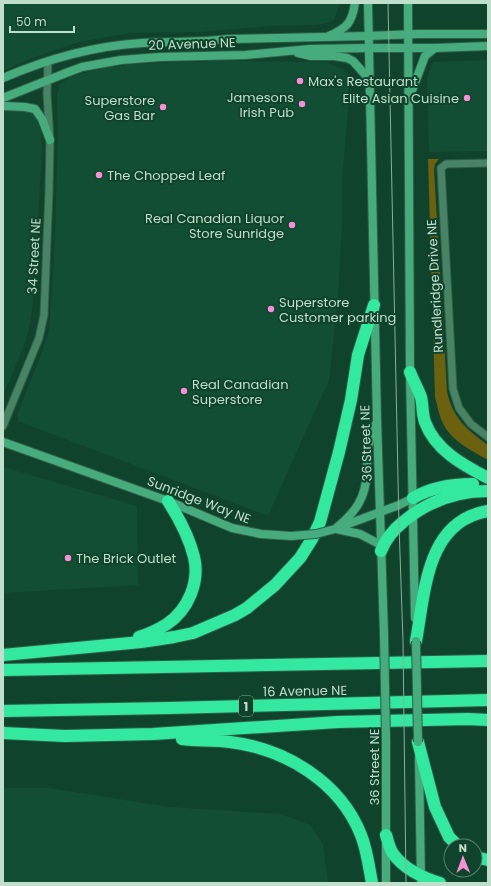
<svg xmlns="http://www.w3.org/2000/svg" width="491" height="886" font-family="Poppins,sans-serif">
<style>
.built{fill:#124e34}
.green{fill:#6c610f}
.lines{fill:none;stroke-linecap:round;stroke-linejoin:round}
.street-casing{stroke:#2f5f49;stroke-width:9}
.secondary-casing{stroke:#2f5f49;stroke-width:10}
.highway-casing{stroke:#2f5f49;stroke-width:14}
.street{stroke:#488365;stroke-width:7}
.secondary{stroke:#47ac7d;stroke-width:8}
.highway{stroke:#33e9a0;stroke-width:12}
.tram{stroke:#88af9a;stroke-width:1}
.secondary-bridge-casing{stroke:#2f5f49;stroke-width:10;stroke-linecap:butt}
.secondary-bridge{stroke:#47ac7d;stroke-width:8}
.poi-dot{fill:#f491d4;stroke:#0f432c;stroke-width:1.5}
.labels{text-anchor:middle;dominant-baseline:central;stroke-width:4;stroke-linejoin:round;paint-order:stroke}
.shield{fill:#0f432c;stroke:#8ab09c;stroke-width:1}
.shield-label{font-size:12px;font-weight:bold;fill:#bfdfcc}
.street-label{font-size:13px;fill:#bfdfcc;stroke:#0f432c}
.poi-label{font-size:13px;fill:#bfdfcc;stroke:#0f432c;text-anchor:start}
</style>
<rect width="100%" height="100%" fill="#0f432c"/>
<!-- built -->
<g class="built">
<path d="M3,3H340L334,20L328,23L315,25L271,26L198,32L130,33L107,37L79,42L32,58L3,71Z"/>
<path d="M488,60V151L429,152L427,77L433,62Z"/>
<path d="M215,61L326,62L344,70L349,76L348,111L342,179V225L338,297L329,380L268,516L18,421V414L21,405L43,350L49,330L54,259L58,137L57,96L60,84L70,77L102,68L135,64Z"/>
<path d="M8,109L27,111L33,114L38,121L41,133L42,147L37,239L32,310L29,328L24,346L3,395V110Z"/>
<path d="M3,467L137,506L138,585L3,593Z"/>
<path d="M3,788H49L170,807L281,814L310,825L323,844L328,883H3Z"/>
</g>
<!-- green -->
<path class="green" d="M428,159H439L435,164L434,170L447,392C453,418 467,430 488,445V460C469,449 447,439 440,416C438,410 437,404 435,397Z"/>
<g class="lines">
<!-- street casing -->
<g class="street-casing">
<g id="street">
<path d="M488,163L446,164L441,168L453,389L459,408L471,424L488,437"/>
<path d="M3,426L39,338L44,315L49,191L50,140L47,94L48,61"/>
</g>
</g>
<!-- secondary casing -->
<g class="secondary-casing">
<g id="secondary">
<path d="M368,3L377,420L384,634"/>
<path d="M408,3L410,372L415,618"/>
<path d="M329,36C347,28 352,23 355,3"/>
<path d="M298,53L311,56H334L347,58L353,61L369,79"/>
<path d="M3,78C47,59 94,46 142,43C171,41 199,43 228,39L368,36L418,34H488"/>
<path d="M410,96L425,56L435,48"/>
<path d="M3,98L66,73L82,67L121,60L160,57L245,55L310,49L368,48H435L488,46"/>
<path d="M3,106L25,107L35,109L42,119L50,140"/>
<path d="M3,442L168,501L232,528L261,534L291,536"/>
<path d="M340,527L399,505L413,498"/>
<path d="M335,529C356,512 366,498 367,471C367,464 367,456 368,449C369,441 372,433 375,425"/>
<path d="M336,529L360,534L381,545"/>
<path d="M419,758L421,883"/>
<path d="M386,883V741"/>
</g>
</g>
<!-- highway casing -->
<g class="highway-casing">
<g id="highway">
<path d="M410,372C413,380 418,389 421,397C423,405 422,414 425,422C435,450 463,465 488,478"/>
<path d="M413,498C430,488 453,484 473,484"/>
<path d="M381,551C386,538 393,530 403,522C428,501 456,491 488,491"/>
<path d="M139,637C148,634 158,630 167,624C188,610 200,582 194,557C189,537 179,518 168,501"/>
<path d="M416,641C425,592 426,521 488,511"/>
<path d="M3,655L141,642L174,637L193,633L235,615L247,608L275,585L300,558L312,539L320,522L339,452L351,400L358,355L374,305"/>
<path d="M3,670L488,661"/>
<path d="M3,711L169,708L488,700"/>
<path d="M3,733L65,736L153,734L338,722L468,719L488,720"/>
<path d="M182,739C198,741 214,740 230,742C286,749 340,782 361,835C367,850 369,867 372,883"/>
<path d="M418,742L435,807L449,837L458,846"/>
<path d="M386,835C388,841 389,847 392,852C402,868 423,878 440,883"/>
<path d="M475,857L488,860"/>
</g>
</g>
<!-- street -->
<use href="#street" class="street"/>
<!-- secondary -->
<use href="#secondary" class="secondary"/>
<!-- highway -->
<use href="#highway" class="highway"/>
<!-- tram -->
<path class="tram" d="M388,3L399,525L403,641L406,883"/>
<!-- secondary-bridge casing -->
<g class="secondary-bridge-casing">
<g id="secondary-bridge">
<path d="M291,536L316,534L335,529"/>
<path d="M384,634L386,741"/>
<path d="M416,641L418,742"/>
</g>
</g>
<!-- secondary-bridge -->
<use href="#secondary-bridge" class="secondary-bridge"/>
</g>
<!-- markers -->
<g class="poi-dot">
<circle cx="300" cy="81" r="4"/>
<circle cx="467" cy="98" r="4"/>
<circle cx="302" cy="104" r="4"/>
<circle cx="163" cy="107" r="4"/>
<circle cx="99" cy="175" r="4"/>
<circle cx="292" cy="225" r="4"/>
<circle cx="271" cy="309" r="4"/>
<circle cx="184" cy="391" r="4"/>
<circle cx="68" cy="558" r="4"/>
</g>
<g class="labels">
<!-- shield labels -->
<rect class="shield" x="239" y="696" width="14" height="20" rx="3"/>
<g class="shield-label">
<text x="246" y="706">1</text>
</g>
<!-- street labels -->
<g class="street-label">
<text transform="translate(192 44) rotate(-2)">20 Avenue NE</text>
<text transform="translate(34 256) rotate(-87)">34 Street NE</text>
<text transform="translate(435 286) rotate(-93)">Rundleridge Drive NE</text>
<text transform="translate(366 443) rotate(-92)">36 Street NE</text>
<text transform="translate(199 500) rotate(21)">Sunridge Way NE</text>
<text transform="translate(305 691) rotate(-1)">16 Avenue NE</text>
<text transform="translate(374 767) rotate(-90)">36 Street NE</text>
</g>
<!-- poi labels -->
<g class="poi-label">
<text x="308" y="81">Max's Restaurant</text>
<text x="294" y="97" text-anchor="end">Jamesons<tspan x="294" dy="15">Irish Pub</tspan></text>
<text x="459" y="98" text-anchor="end">Elite Asian Cuisine</text>
<text x="155" y="100" text-anchor="end">Superstore<tspan x="155" dy="15">Gas Bar</tspan></text>
<text x="107" y="175">The Chopped Leaf</text>
<text x="284" y="218" text-anchor="end">Real Canadian Liquor<tspan x="284" dy="15">Store Sunridge</tspan></text>
<text x="279" y="302">Superstore<tspan x="279" dy="15">Customer parking</tspan></text>
<text x="192" y="384">Real Canadian<tspan x="192" dy="15">Superstore</tspan></text>
<text x="76" y="558">The Brick Outlet</text>
</g>
</g>
<!-- border -->
<rect width="491" height="886" fill="none" stroke="#bfdfcc" stroke-width="8"/>
<!-- north arrow -->
<g transform="translate(463 858) rotate(359)"><circle r="19" fill="#0f432c" stroke="#55816c"/>
<path d="M0-3L7 15L0 10L-7 15Z" fill="#f491d4"/>
<text y="-6" font-size="11" font-weight="bold" text-anchor="middle" fill="#bfdfcc">N</text>
</g>
<!-- scale -->
<path d="M10 26v6h64v-6" fill="none" stroke="#bfdfcc" stroke-width="2"/>
<text x="16" y="26" font-size="12" fill="#bfdfcc" stroke="#0f432c" stroke-width="3" paint-order="stroke">50 m</text>
</svg>
